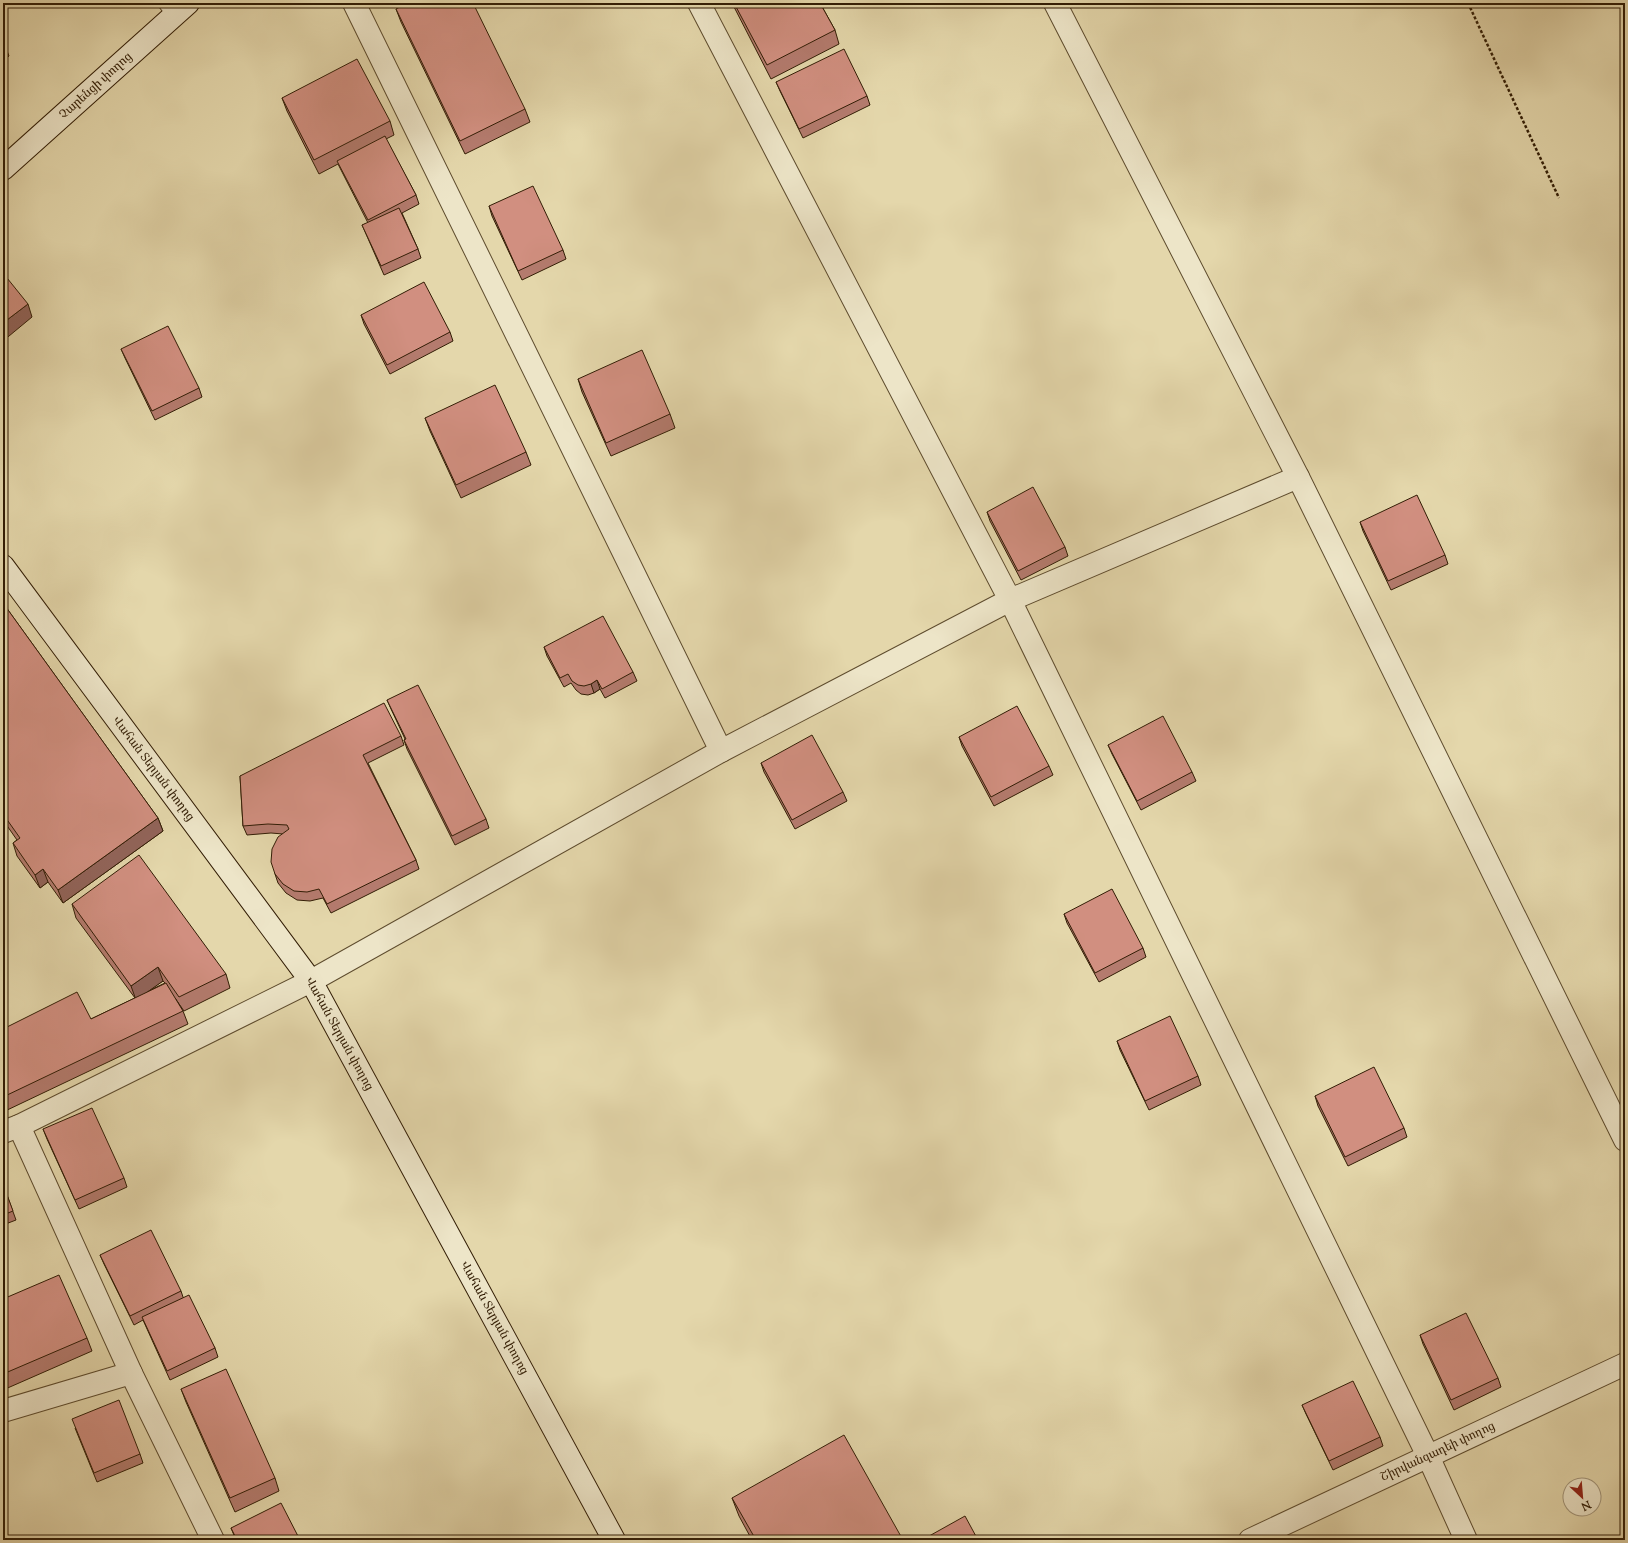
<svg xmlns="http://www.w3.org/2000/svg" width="1628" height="1543" font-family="'Sorts Mill Goudy','Noto Serif Armenian',serif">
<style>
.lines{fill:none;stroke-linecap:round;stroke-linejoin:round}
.lane-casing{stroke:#5e4c2e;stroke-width:17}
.street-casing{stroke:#5e4c2e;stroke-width:24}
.secondary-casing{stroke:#321d05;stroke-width:24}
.path{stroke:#321d05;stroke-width:2.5;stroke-dasharray:3 2;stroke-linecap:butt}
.lane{stroke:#ede5c8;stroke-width:15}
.street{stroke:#ede5c8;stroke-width:22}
.secondary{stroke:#ede5c8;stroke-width:22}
.wall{fill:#b47b6e;stroke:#321d05;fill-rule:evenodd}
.shaded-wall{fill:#92645a;stroke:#321d05}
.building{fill:#d18f80;stroke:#321d05}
.labels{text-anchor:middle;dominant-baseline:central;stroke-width:3;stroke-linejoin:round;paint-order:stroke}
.street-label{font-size:12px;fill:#321d05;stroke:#ede5c8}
</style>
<rect width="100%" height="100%" fill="#e4d7ab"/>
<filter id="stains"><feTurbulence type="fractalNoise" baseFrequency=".005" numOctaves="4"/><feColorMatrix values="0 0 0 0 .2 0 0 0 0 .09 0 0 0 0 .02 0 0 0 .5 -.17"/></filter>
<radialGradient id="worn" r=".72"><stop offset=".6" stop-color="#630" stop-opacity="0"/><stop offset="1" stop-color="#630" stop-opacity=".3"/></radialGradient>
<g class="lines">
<!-- lane casing -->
<g class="lane-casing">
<path id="lane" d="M166,3L175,15"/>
</g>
<!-- street casing -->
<g class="street-casing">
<g id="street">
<path d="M354,3L721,751"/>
<path d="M699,3L1010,600L1428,1456L1466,1540"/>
<path d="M1055,3L1298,477L1625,1140"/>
<path d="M19,1126L131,1373L213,1540"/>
<path d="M3,1132L19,1126L311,981L721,751L1010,600L1298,477"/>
<path d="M3,1411L131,1373"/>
<path d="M1250,1540L1625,1364"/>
</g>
</g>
<!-- secondary casing -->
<g class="secondary-casing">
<g id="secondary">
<path d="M3,169L188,3"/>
<path d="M3,566L311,981L614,1540"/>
</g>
</g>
<!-- path -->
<path class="path" d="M1468,3L1559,198"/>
<!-- lane -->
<use href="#lane" class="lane"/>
<!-- street -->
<use href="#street" class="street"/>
<!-- secondary -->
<use href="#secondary" class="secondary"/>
</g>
<!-- wall -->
<g class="wall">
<path d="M732,3H820L835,30L839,44L771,79Z"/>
<path d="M396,9L525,109L530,122L465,154L401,22Z"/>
<path d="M776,82L867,96L870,105L803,138L780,91Z"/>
<path d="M282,98L390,121L394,135L386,139L416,195L419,204L402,213L418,249L421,258L384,275L366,234L362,225L368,223L341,170L338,164L319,174L287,111Z"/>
<path d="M489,206L563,250L566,259L522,280L492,216Z"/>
<path d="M361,315L450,332L453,341L390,374L364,324Z"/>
<path d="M121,349L199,388L202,397L155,420L125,358Z"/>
<path d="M578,379L670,414L675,428L611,456L582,392Z"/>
<path d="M425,418L526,452L531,465L461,498L430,431Z"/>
<path d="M987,512L1065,547L1068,556L1021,580L990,521Z"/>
<path d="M1360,522L1445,555L1448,564L1391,590L1363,531Z"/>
<path d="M3,603L158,818L163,831L63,903L48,882L40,888L17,856L13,843L17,840L3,820Z"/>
<path d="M544,647L633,672L637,681L605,698L600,689L594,693L588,695L581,694L576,690L571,683L564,687L547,656Z"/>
<path d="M387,700L486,819L489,828L455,845L407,749L404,740L405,739L391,709Z"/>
<path d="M401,736L404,745L368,763L416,860L419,869L331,913L323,898L310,901L297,900L286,893L278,883L275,874L283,834L271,833L247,835L243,826L240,776Z"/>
<path d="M959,737L1049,766L1053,775L994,806L962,746Z"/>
<path d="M1108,745L1192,772L1196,781L1141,810L1112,754Z"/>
<path d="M761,763L843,792L847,801L795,829L764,772Z"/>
<path d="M72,904L226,974L230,988L184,1011L175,998L183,1011L188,1024L3,1112V1029L91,1019L135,998L76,918ZM163,981L165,983L148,991Z"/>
<path d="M1064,914L1143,948L1146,957L1099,982L1067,923Z"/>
<path d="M1117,1041L1198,1076L1201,1085L1149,1110L1120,1050Z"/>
<path d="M1315,1096L1404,1128L1407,1137L1348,1166L1318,1106Z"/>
<path d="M43,1129L124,1178L127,1187L79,1209L47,1139Z"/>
<path d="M3,1184L16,1220L3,1225Z"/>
<path d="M100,1255L181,1291L183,1297L215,1348L218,1357L170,1380L143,1320L134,1325L104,1264Z"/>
<path d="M3,1299L87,1338L92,1351L3,1390Z"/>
<path d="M1420,1335L1498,1378L1501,1387L1454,1410L1423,1344Z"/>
<path d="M181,1389L275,1478L279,1491L235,1512L186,1402Z"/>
<path d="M1302,1405L1380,1437L1383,1446L1333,1470L1306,1414Z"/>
<path d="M75,1428L140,1454L143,1463L97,1482Z"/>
<path d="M732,1498L903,1540H752L739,1516Z"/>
<path d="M231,1528L300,1540H236Z"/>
</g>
<!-- shaded-wall -->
<g class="shaded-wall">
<path d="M4,43L9,56L3,61V44Z"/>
<path d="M28,304L32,317L3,341V323Z"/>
<path d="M597,680L600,689L594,693L591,684Z"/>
<path d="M158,818L163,831L63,903L58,890Z"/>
<path d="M43,869L48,882L40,888L35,875Z"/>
<path d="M158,967L163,981L136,1000L131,986Z"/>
</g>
<!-- building -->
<g class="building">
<path d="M407,3H473L525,109L460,141L396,9Z"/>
<path d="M734,3H820L835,30L767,65Z"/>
<path d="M844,49L867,96L799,129L776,82Z"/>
<path d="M357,59L390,121L314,160L282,98Z"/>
<path d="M385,136L416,195L368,220L337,161Z"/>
<path d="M533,186L563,250L518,271L489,206Z"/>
<path d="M399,208L418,249L381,266L362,225Z"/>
<path d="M3,273L28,304L3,323Z"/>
<path d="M424,282L450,332L387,365L361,315Z"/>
<path d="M168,326L199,388L152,411L121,349Z"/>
<path d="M642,350L670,414L606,443L578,379Z"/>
<path d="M495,385L526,452L456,485L425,418Z"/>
<path d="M1033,487L1065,547L1018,571L987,512Z"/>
<path d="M1417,495L1445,555L1388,581L1360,522Z"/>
<path d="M3,603L158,818L58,890L43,869L35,875L13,843L20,838L3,814Z"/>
<path d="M603,616L633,672L602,689L597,680L591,684L584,686L578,685L572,681L568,674L560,678L544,647Z"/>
<path d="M418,685L486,819L452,836L404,740L406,739L387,700Z"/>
<path d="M384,703L401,736L363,755L416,860L327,904L319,889L307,892L294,891L283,884L275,874L271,862L272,849L278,837L289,829L287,825L268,824L243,826L240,776Z"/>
<path d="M1017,706L1049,766L991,797L959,737Z"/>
<path d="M1163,716L1192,772L1137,801L1108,745Z"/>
<path d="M812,735L843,792L792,820L761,763Z"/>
<path d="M139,855L226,974L179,997L158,967L131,986L72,904Z"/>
<path d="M1112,889L1143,948L1095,973L1064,914Z"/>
<path d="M166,983L183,1011L3,1097V1029L77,992L91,1019Z"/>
<path d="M1170,1016L1198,1076L1145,1101L1117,1041Z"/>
<path d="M1374,1067L1404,1128L1345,1157L1315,1096Z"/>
<path d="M92,1108L124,1178L75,1200L43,1129Z"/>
<path d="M3,1184L13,1211L3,1215Z"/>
<path d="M151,1230L181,1291L130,1316L100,1255Z"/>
<path d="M59,1275L87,1338L3,1374V1299Z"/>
<path d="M189,1295L215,1348L167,1371L142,1317Z"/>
<path d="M1466,1313L1498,1378L1451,1400L1420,1335Z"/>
<path d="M226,1369L275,1478L230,1498L181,1389Z"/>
<path d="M1353,1381L1380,1437L1329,1461L1302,1405Z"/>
<path d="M119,1400L140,1454L94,1473L72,1419Z"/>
<path d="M844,1435L903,1540H756L732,1498Z"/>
<path d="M281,1503L300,1540H237L231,1528Z"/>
<path d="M965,1516L978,1540H922Z"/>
</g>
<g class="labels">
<!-- street labels -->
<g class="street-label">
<text transform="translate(96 86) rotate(-42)">Չարենցի փողոց</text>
<text transform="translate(153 769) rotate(53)">Վահան Տերյան փողոց</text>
<text transform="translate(339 1034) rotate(61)">Վահան Տերյան փողոց</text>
<text transform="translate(494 1318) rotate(61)">Վահան Տերյան փողոց</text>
<text transform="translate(1438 1452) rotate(-25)">Շիրվանզադեի փողոց</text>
</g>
</g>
<!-- margin -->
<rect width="1628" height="1543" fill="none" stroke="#e4d7ab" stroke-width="16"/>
<rect x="4" y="4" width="1620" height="1535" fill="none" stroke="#321d05" stroke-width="2"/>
<rect x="8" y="8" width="1612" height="1527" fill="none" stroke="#321d05"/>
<!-- north arrow -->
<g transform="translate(1582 1497) rotate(154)"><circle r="19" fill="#ede5c8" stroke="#a2957a"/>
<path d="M0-3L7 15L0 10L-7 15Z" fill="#8f2418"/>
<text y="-6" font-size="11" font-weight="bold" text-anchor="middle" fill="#321d05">N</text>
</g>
<rect width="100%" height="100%" filter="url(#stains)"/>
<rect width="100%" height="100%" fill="url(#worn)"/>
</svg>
